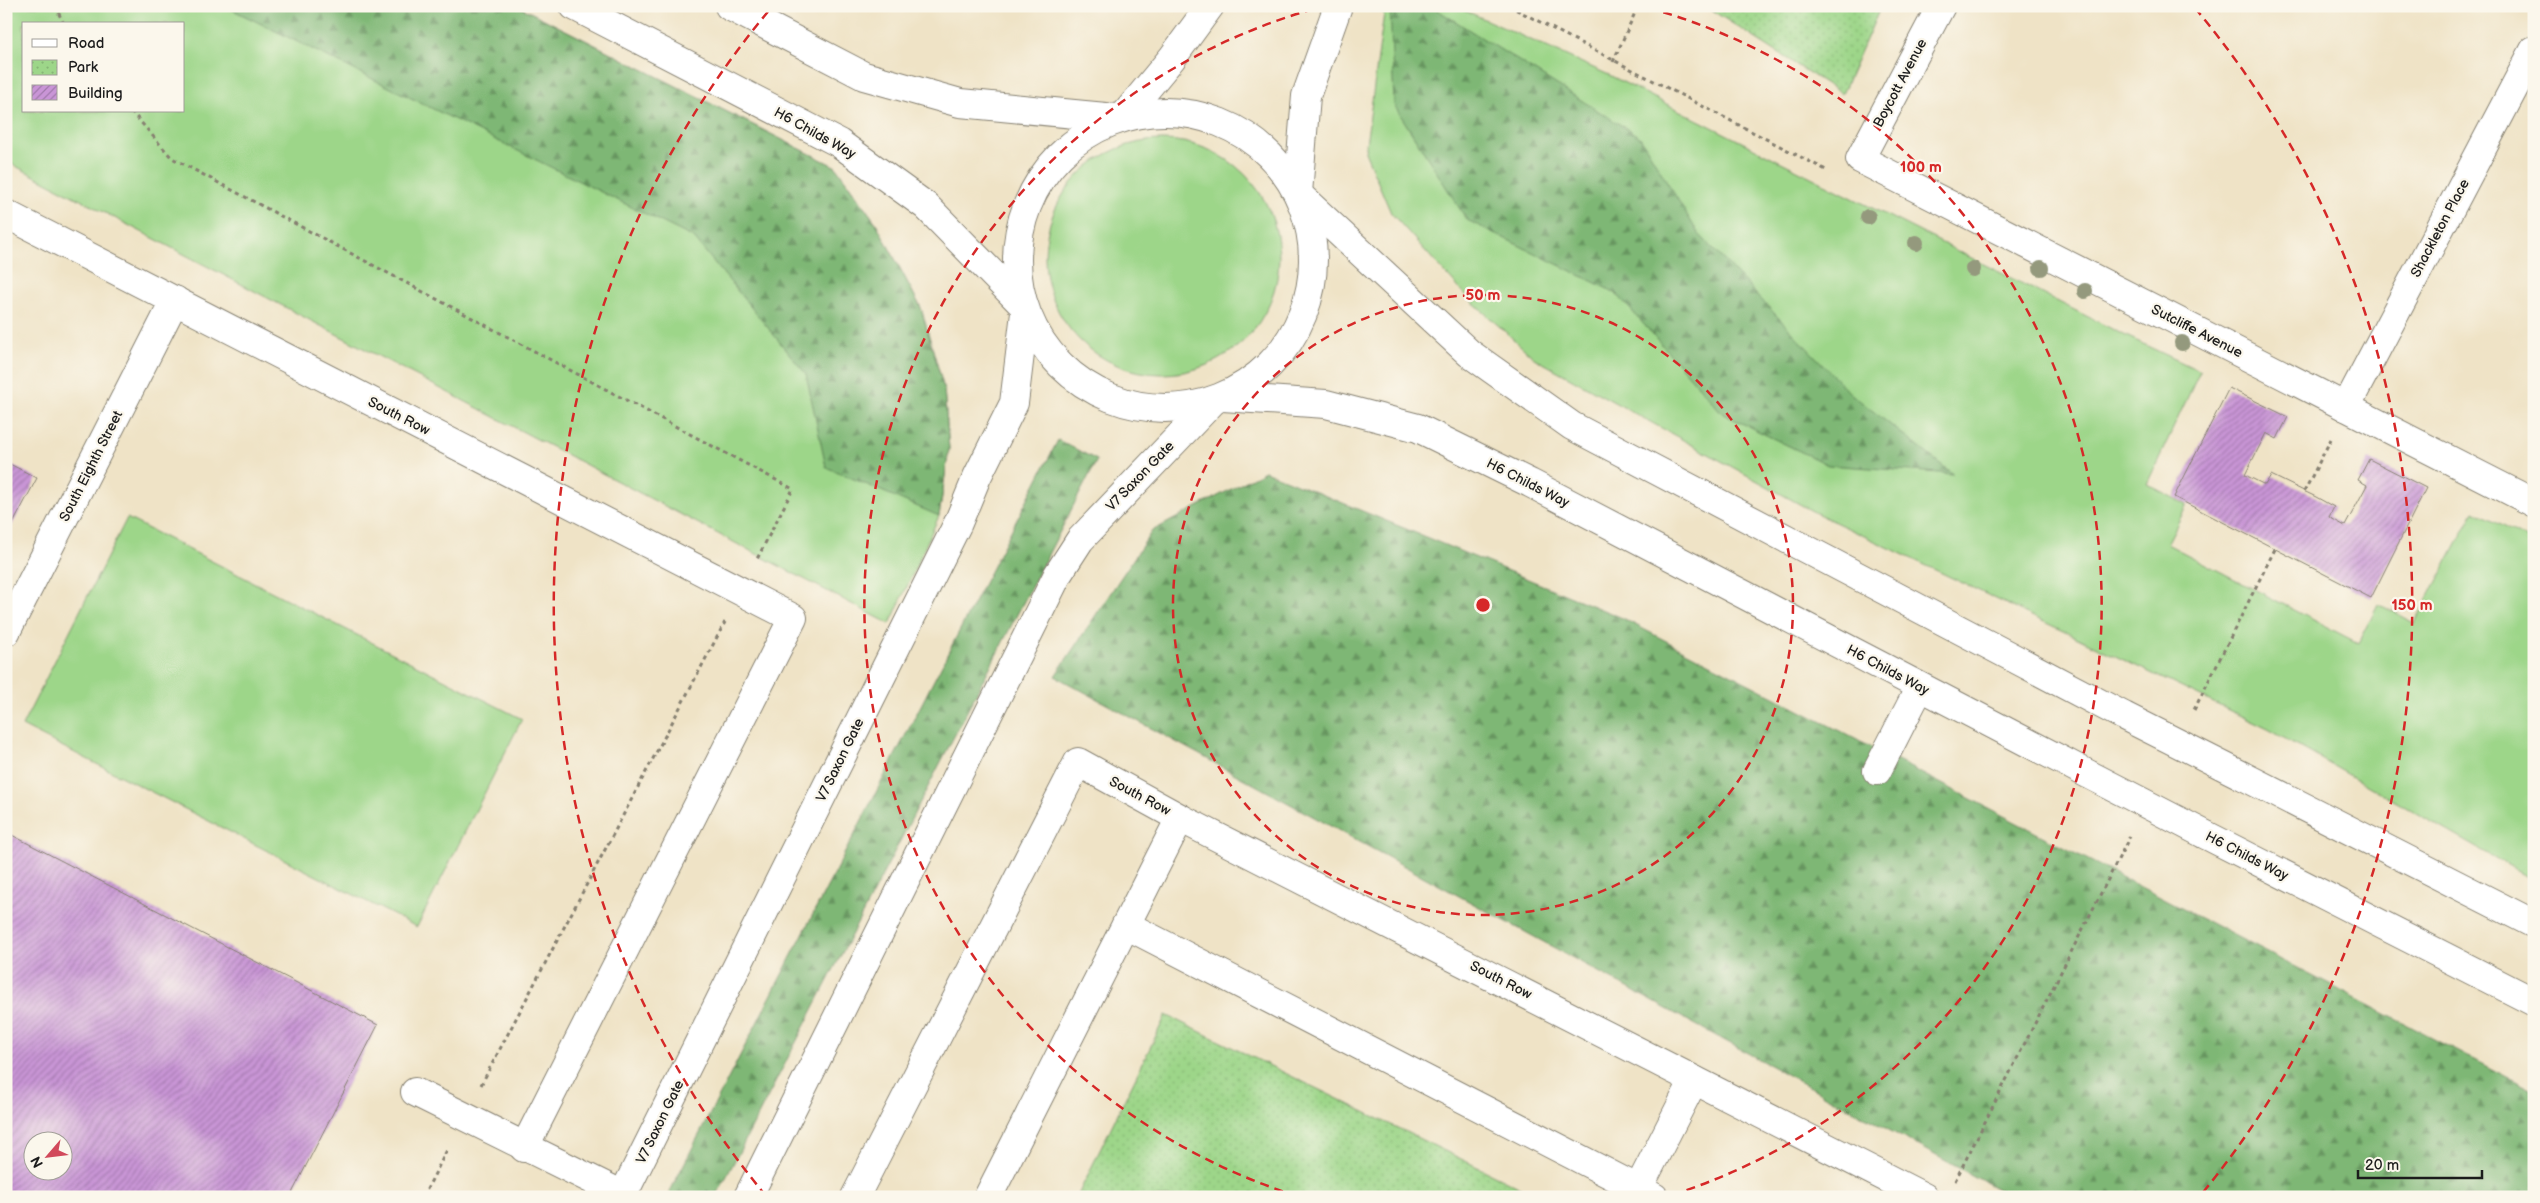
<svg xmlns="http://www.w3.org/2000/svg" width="2540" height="1203" font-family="'Balsamiq Sans',sans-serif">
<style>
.grass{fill:#9dd689;stroke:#5c7952;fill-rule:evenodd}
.forest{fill:url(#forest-firs);stroke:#4d6a48}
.park{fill:url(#park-dots);stroke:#5c7952}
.building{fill:url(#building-hatch);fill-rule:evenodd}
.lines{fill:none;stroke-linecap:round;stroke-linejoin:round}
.minor-casing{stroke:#868071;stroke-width:30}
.path{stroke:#868071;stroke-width:3;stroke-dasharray:4 4;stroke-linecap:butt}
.minor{stroke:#fff;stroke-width:28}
.minor-bridge-casing{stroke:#868071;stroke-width:30;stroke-linecap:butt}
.minor-bridge{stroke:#fff;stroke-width:28}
.tree{fill:#94997d}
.ring{fill:none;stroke:#d62828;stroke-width:2.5;stroke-dasharray:9 6}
.labels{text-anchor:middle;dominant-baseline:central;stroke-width:4.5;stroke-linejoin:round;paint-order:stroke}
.street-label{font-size:14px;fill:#1c1c1c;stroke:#fbf7ec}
.centre{fill:#d62828;stroke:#fbf7ec;stroke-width:2.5}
.ring-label{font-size:15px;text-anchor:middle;font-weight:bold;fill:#d62828;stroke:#fbf7ec;stroke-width:4.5;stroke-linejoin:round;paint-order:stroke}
</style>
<defs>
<pattern id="forest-firs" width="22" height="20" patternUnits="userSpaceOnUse" patternTransform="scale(1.25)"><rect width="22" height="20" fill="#7eb775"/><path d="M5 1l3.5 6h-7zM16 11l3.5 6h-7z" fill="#66945f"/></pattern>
<pattern id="park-dots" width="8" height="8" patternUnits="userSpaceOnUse" patternTransform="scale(1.25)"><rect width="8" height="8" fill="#9dd689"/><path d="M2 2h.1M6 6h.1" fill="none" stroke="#87b776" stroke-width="1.8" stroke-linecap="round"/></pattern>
<pattern id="building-hatch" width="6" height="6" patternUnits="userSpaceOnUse" patternTransform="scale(1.25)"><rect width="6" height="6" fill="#c995d6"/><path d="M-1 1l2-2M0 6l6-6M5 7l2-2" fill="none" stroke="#a279ad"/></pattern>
</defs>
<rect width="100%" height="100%" fill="#fbf7ec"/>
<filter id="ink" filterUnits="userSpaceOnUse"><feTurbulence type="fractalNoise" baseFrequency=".02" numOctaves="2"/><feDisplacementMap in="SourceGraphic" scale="10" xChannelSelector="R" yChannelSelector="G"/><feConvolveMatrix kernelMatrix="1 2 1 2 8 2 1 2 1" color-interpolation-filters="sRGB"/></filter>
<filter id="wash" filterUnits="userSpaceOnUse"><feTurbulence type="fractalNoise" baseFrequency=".0096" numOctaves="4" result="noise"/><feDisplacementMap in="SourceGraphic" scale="20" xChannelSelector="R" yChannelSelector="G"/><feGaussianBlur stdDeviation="1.12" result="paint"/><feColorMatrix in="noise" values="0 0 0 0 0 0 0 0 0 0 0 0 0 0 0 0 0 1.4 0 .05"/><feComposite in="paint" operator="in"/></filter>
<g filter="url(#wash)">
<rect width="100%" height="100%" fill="#efe3c6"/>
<!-- grass -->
<g class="grass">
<path d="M6,6H518L836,167L876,223L921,308L944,389L949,449L939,516L890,624L6,161ZM24,24H184V111H24Z"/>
<path d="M1385,6H1455L1609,75L2122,334L2200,371L2147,484L2187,505L2167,544L2358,643L2378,604L2415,623L2474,511L2534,543V880L2268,729L1814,512L1534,358L1466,296L1391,213L1365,152Z"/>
<circle cx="1162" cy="257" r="117"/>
<path d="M127,518L522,719L417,927L22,726Z"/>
</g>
<!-- forest -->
<g class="forest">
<path d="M225,6H518L836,167L876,223L921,308L944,389L949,449L939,516L826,467L806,374L694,238Z"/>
<path d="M1390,6H1431L1640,137L1698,233L1850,393L1953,474L1828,465L1723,414L1616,293L1467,220L1394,105Z"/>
<path d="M1058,440L1097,460L716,1197H667Z"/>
<path d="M1265,471L1620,617L2534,1091V1197H2012L1055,676L1152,531Z"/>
</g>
<!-- park -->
<g class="park">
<path d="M1705,6H1881L1842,94Z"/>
<path d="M1166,1015L1539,1197H1077Z"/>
</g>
<g id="blocks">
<!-- building -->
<g class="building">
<path d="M2229,388L2288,417L2277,439L2266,433L2245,475L2265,485L2271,475L2316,497L2334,507L2329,517L2345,526L2367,485L2358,480L2369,459L2426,488L2371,598L2174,497Z"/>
<path d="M6,462L37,478L6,537Z"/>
<path d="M6,832L378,1025L290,1197H6ZM32,1140H62V1170H32Z"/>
</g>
</g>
</g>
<g filter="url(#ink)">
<use href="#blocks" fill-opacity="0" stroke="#868071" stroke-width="1"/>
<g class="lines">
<!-- minor casing -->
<g class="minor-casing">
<g id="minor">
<path d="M574,6L839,143L926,206L1023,305"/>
<path d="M729,6L864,76L960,103L1116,118"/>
<path d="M1941,6L1860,159L2534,503"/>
<circle cx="1165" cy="260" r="148"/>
<path d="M1124,116L1172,58L1210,6"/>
<path d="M1298,193L1306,96L1338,6"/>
<path d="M1300,196L1469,353L1572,426L2124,716"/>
<path d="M6,214L793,618L524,1148"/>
<path d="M1223,397L1326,404L1418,428L1530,483L2088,774"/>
<path d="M2346,407L2534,50"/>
<path d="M6,632L175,300"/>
<path d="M1877,771L1920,687"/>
<path d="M2243,776L2534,924"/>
<path d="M2206,835L2534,1002"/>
<path d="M1126,925L1654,1197"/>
<path d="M415,1092L623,1195"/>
<path d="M622,1197L958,523L977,477L1014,403L1025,313"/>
<path d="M748,1197L1058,574L1080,540L1213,401"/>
<path d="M855,1197L1078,762L1180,818L1924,1197"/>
<path d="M988,1197L1180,818"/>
<path d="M1634,1197L1694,1080"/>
</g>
</g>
<!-- path -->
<g class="path">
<path d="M55,6L64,24"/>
<path d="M1509,6L1826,170"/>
<path d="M6,19L13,6"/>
<path d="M1613,62L1638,6"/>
<path d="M131,111L172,158L793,489L756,561"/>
<path d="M2304,492L2331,439"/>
<path d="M2194,710L2275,549"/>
<path d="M481,1085L725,622"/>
<path d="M1955,1181L2130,836"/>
<path d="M423,1197L448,1148"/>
</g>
<!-- minor -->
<use href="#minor" class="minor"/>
<!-- minor-bridge casing -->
<g class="minor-bridge-casing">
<g id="minor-bridge">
<path d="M2124,716L2243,776"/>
<path d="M2088,774L2206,835"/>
</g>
</g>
<!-- minor-bridge -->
<use href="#minor-bridge" class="minor-bridge"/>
</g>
<!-- trees -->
<g class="tree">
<circle cx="1868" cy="217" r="8"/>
<circle cx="1916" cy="243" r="8"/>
<circle cx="2041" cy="268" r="8"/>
<circle cx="1973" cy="269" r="8"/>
<circle cx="2085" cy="291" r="8"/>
<circle cx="2182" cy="343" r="8"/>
</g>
</g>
<!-- distance rings -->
<g class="ring">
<circle cx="1483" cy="605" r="310"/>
<path d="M1297 1196A620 620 0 0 1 1317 8M1649 8A620 620 0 0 1 1669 1196"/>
<path d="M766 1196A929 929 0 0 1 771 8M2195 8A929 929 0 0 1 2200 1196"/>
</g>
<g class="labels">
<!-- street labels -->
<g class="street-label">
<text transform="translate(1900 83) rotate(-62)">Boycott Avenue</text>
<text transform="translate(815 133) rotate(29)">H6 Childs Way</text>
<text transform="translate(2440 228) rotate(-62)">Shackleton Place</text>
<text transform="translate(2197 331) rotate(27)">Sutcliffe Avenue</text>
<text transform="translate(399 416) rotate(27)">South Row</text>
<text transform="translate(91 466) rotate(-63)">South Eighth Street</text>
<text transform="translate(1140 476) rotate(-46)">V7 Saxon Gate</text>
<text transform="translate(1528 483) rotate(27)">H6 Childs Way</text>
<text transform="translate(1888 670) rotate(28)">H6 Childs Way</text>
<text transform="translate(840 760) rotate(-64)">V7 Saxon Gate</text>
<text transform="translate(1140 796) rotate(28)">South Row</text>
<text transform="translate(2247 856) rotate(27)">H6 Childs Way</text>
<text transform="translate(1501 980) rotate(27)">South Row</text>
<text transform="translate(660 1122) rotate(-64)">V7 Saxon Gate</text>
</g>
</g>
<circle cx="1483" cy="605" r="8" class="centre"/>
<g class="ring-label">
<text x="1921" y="172">100 m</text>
<text x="1483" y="300">50 m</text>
<text x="2412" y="610">150 m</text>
</g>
<!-- margin -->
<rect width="2540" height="1203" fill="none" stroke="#fbf7ec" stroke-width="25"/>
<!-- legend -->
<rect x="22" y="22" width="162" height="90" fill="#fbf7ec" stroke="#a29f99"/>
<rect x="32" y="39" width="25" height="8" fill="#ffffff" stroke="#a29f99"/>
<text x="68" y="48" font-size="15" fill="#1c1c1c">Road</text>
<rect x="32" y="60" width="25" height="15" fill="url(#park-dots)" stroke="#a29f99"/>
<text x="68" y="72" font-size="15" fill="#1c1c1c">Park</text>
<rect x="32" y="85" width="25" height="15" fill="url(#building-hatch)" stroke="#a29f99"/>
<text x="68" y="98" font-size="15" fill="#1c1c1c">Building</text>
<!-- north arrow -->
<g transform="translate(48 1156) rotate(242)"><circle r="24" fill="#fbf7ec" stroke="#a29f99"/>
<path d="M0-4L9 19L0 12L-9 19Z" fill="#d1495b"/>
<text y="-8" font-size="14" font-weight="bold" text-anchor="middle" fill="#1c1c1c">N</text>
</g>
<!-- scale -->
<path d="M2358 1170v8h124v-8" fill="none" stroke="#1c1c1c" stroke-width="2.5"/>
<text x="2365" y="1170" font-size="15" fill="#1c1c1c" stroke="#fbf7ec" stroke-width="4" paint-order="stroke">20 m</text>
</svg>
